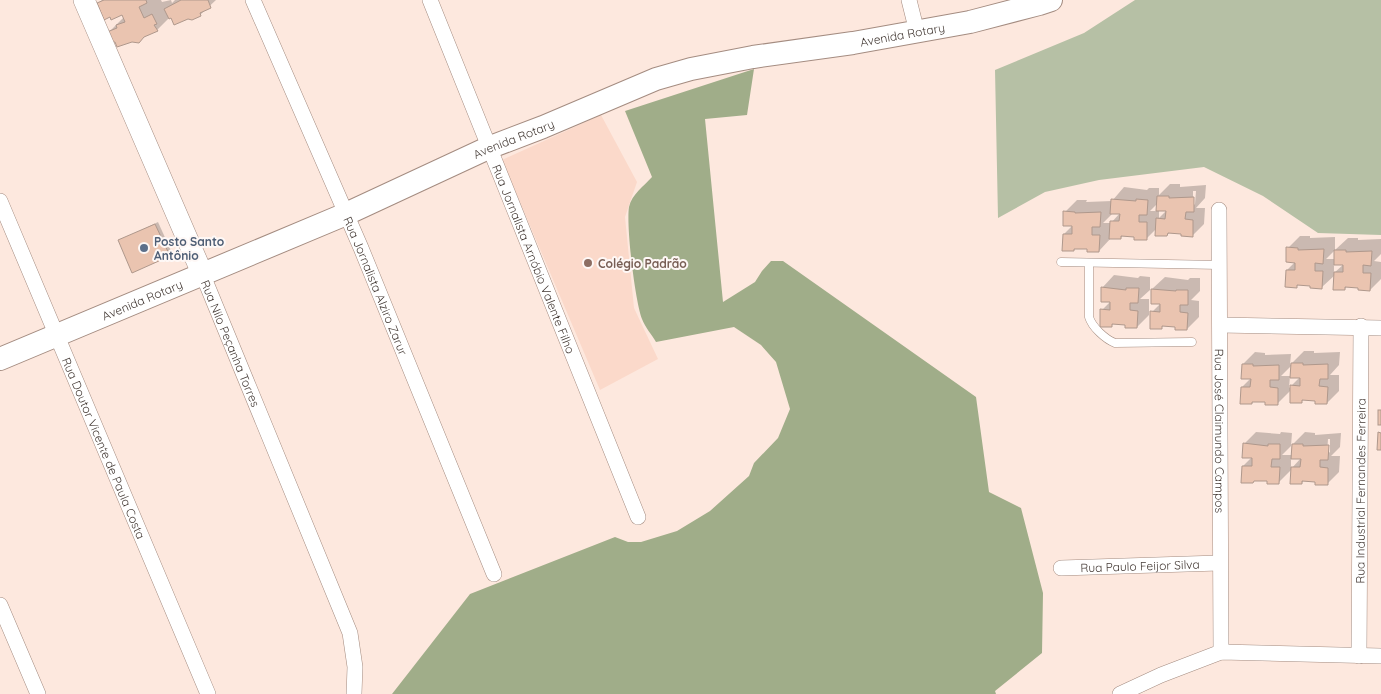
<svg xmlns="http://www.w3.org/2000/svg" width="1381" height="694" font-family="Quicksand,sans-serif">
<style>
.built{fill:#fbd9ca}
.green{fill:#b6c0a5}
.forest{fill:#a0ad89}
.shadow{fill:#0003;fill-rule:evenodd}
.building{fill:#eac4b0;stroke:#af988c}
.lines{fill:none;stroke-linecap:round;stroke-linejoin:round}
.lane-casing{stroke:#a48c81;stroke-width:9}
.street-casing{stroke:#a48c81;stroke-width:16}
.secondary-casing{stroke:#a48c81;stroke-width:22}
.primary-casing{stroke:#a48c81;stroke-width:24}
.lane{stroke:#fff;stroke-width:8}
.street{stroke:#fff;stroke-width:15}
.secondary{stroke:#fff;stroke-width:21}
.primary{stroke:#fff;stroke-width:22}
.service-dot{fill:#5c6f8a;stroke:#fef8f6;stroke-width:2}
.education-dot{fill:#8d6e63;stroke:#fef8f6;stroke-width:2}
.labels{text-anchor:middle;dominant-baseline:central;stroke-width:4;stroke-linejoin:round;paint-order:stroke}
.street-label{font-size:12px;fill:#433934;stroke:#fef8f6}
.service-label{font-size:12px;font-weight:bold;fill:#4e5e75;stroke:#fef8f6;text-anchor:start}
.education-label{font-size:12px;font-weight:bold;fill:#785e54;stroke:#fef8f6;text-anchor:start}
</style>
<rect width="100%" height="100%" fill="#fde8de"/>
<!-- built -->
<path class="built" d="M601,115L637,182L625,217L634,308L658,359L600,390L502,160Z"/>
<!-- green -->
<path class="green" d="M1135,0H1381V235L1318,233L1263,196L1204,167L1099,180L1045,192L998,218L995,70L1084,33Z"/>
<!-- forest -->
<path class="forest" d="M754,69L747,115L705,119L723,302L755,282L762,271L771,261H783L976,397L989,492L1021,508L1043,593L1042,653L995,691L996,694H392L470,594L615,537L628,542H641L677,531L710,511L749,476L754,463L778,438L790,409L776,362L761,345L734,327L656,342C652,335 645,327 642,319C635,300 626,226 629,207C632,194 644,186 652,177L625,111Z"/>
<!-- shadow -->
<g class="shadow">
<path d="M102,0H161L162,2L171,0L172,3L175,0H216L200,15L171,16L157,30L109,32L124,17L122,14L99,3Z"/>
<path d="M1170,184H1180V187L1206,185L1205,198L1196,208H1205L1204,224L1192,236L1182,233L1170,232L1167,235L1157,228L1146,239L1136,235H1123L1121,238H1111L1099,251L1089,248H1076L1074,250L1064,234L1073,225L1065,212L1077,200H1087L1086,202L1112,201L1124,187L1147,190L1149,188H1159V195ZM1193,191H1196L1195,204L1193,206ZM1158,203V211H1150ZM1159,209L1167,210L1159,218ZM1120,213L1111,223H1103L1112,214Z"/>
<path d="M158,222L172,253L169,255L119,241Z"/>
<path d="M1300,236H1310V238L1335,237V250L1326,259H1335V250L1348,238H1358V240L1381,239V254L1374,261L1381,262V279L1370,290L1360,286H1347L1345,289L1335,275L1322,287L1312,284H1299L1297,286L1287,270L1296,261L1288,248ZM1334,263L1344,264L1334,273Z"/>
<path d="M1114,275L1138,278L1140,276L1150,277V290L1140,299H1149V315L1137,327L1126,324L1114,323L1111,326L1102,310L1111,301L1102,288Z"/>
<path d="M1165,277L1188,280L1190,278H1200V291L1191,300L1199,301V317L1187,329L1176,326L1164,325L1161,328L1152,312L1161,303L1152,289Z"/>
<path d="M1304,351H1314V353L1340,352L1339,365L1330,375H1339V391L1327,403L1316,400L1304,399L1301,402L1291,390L1277,404L1267,401L1255,400L1252,403L1242,387L1251,378L1243,364L1255,352L1265,353V355L1291,354L1290,365ZM1292,365V376H1281ZM1290,376L1300,377L1289,388Z"/>
<path d="M1256,432L1280,434L1281,432L1292,433L1291,446L1282,455H1292L1293,444L1305,432L1315,433V435L1341,433L1340,447L1331,456H1340L1339,472L1327,484L1317,481L1304,480L1302,483L1292,469L1278,483L1268,480L1256,479L1253,482L1243,466L1252,457L1244,444ZM1328,439H1330V452L1327,454ZM1291,458H1301L1291,469Z"/>
</g>
<!-- building -->
<g class="building">
<path d="M104,0H146L147,3L139,7L144,18L152,14L157,24L154,25L158,31L144,37L139,43L132,42L117,47L115,42H112L107,32L117,28L116,25L125,22L122,15L111,20L110,17L104,20L97,3Z"/>
<path d="M181,0H208L211,8L200,13L201,16L192,20L188,19L174,25L171,18L169,19L164,9Z"/>
<path d="M1157,196H1169V198L1194,197V212H1186L1185,219L1193,220V237L1181,236V234L1168,233L1167,236H1155L1156,218L1165,219L1166,211H1156Z"/>
<path d="M1111,199L1136,201V199L1148,200L1147,215H1139V222H1147V240H1134V237L1121,236V239H1109L1110,221H1119L1120,214H1110Z"/>
<path d="M1063,211L1075,212V213L1101,212L1100,227H1092V235H1100L1099,252H1087V249H1074V251H1062L1063,234H1072V226H1063Z"/>
<path d="M155,224L170,256L132,273L118,240Z"/>
<path d="M1286,247L1298,248V250L1324,249L1323,264L1315,263V271H1323L1322,289L1310,288V286L1297,285V288L1285,287L1286,270H1295V263L1286,262Z"/>
<path d="M1334,250H1346V252L1372,251L1371,266L1363,265V273H1371L1370,291L1358,290V288L1345,287V290H1333L1334,272H1343V265H1334Z"/>
<path d="M1101,287L1126,290V288H1139L1138,303H1130V310L1138,311L1137,328H1125V325L1112,324V327H1100V309L1110,310V302H1101Z"/>
<path d="M1151,289L1176,291V290H1188V305H1180V312L1188,313L1187,330H1175V327L1162,326V329H1150V311L1160,312V304H1151Z"/>
<path d="M1291,363H1303V365L1328,364V379H1320L1319,386L1328,387L1327,404H1315V401L1302,400V403H1290V385L1300,386V378H1290Z"/>
<path d="M1242,364H1253V366L1279,365V380H1270V387L1278,388V405H1265V402H1252V404H1240L1241,387H1250L1251,379H1241Z"/>
<rect x="1378" y="410" width="3" height="15"/>
<path d="M1378,432L1381,433V450H1377Z"/>
<path d="M1243,443L1268,446V444H1280V459H1272L1271,467H1280L1279,484H1267V481H1254L1253,483H1241L1242,466H1252V458H1242Z"/>
<path d="M1292,444H1303V446L1329,445L1328,460H1320V467L1328,468V485H1315V482L1302,481V484H1290L1291,467H1300L1301,459H1291Z"/>
</g>
<g class="lines">
<!-- lane casing -->
<g class="lane-casing">
<g id="lane">
<path d="M1061,262L1220,265"/>
<path d="M1089,263V317C1092,327 1105,339 1115,343L1192,342"/>
</g>
</g>
<!-- street casing -->
<g class="street-casing">
<g id="street">
<path id="s1" d="M253,0L361,248L494,574"/>
<path id="s2" d="M430,0L638,517"/>
<path d="M909,0L917,32"/>
<path id="s3" d="M0,201L208,694"/>
<path id="s4" d="M1219,210L1221,652"/>
<path id="s5" d="M202,273L350,633L355,667L354,694"/>
<path d="M1220,325L1381,328"/>
<path id="s6" d="M1061,568L1219,563"/>
<path d="M0,605L38,694"/>
<path id="s7" d="M1359,656L1361,326"/>
<path d="M1120,694L1161,675L1221,652L1381,656"/>
</g>
</g>
<!-- secondary casing -->
<g class="secondary-casing">
<path id="secondary" d="M84,0L202,273"/>
</g>
<!-- primary casing -->
<g class="primary-casing">
<g id="primary">
<path id="s8" d="M0,359L346,214L488,148L543,127L656,79L691,69L753,57L853,43L970,22L1039,4L1051,0"/>
</g>
</g>
<!-- lane -->
<use href="#lane" class="lane"/>
<!-- street -->
<use href="#street" class="street"/>
<!-- secondary -->
<use href="#secondary" class="secondary"/>
<!-- primary -->
<use href="#primary" class="primary"/>
</g>
<!-- markers -->
<circle class="service-dot" cx="144" cy="248" r="5"/>
<circle class="education-dot" cx="588" cy="263" r="5"/>
<g class="labels">
<!-- street labels -->
<g class="street-label">
<text stroke="none"><textPath href="#s8" startOffset="964">Avenida Rotary</textPath></text>
<text stroke="none"><textPath href="#s8" startOffset="559">Avenida Rotary</textPath></text>
<text stroke="none"><textPath href="#s2" startOffset="279">Rua Jornalista Arnóbio Valente Filho</textPath></text>
<text stroke="none"><textPath href="#s1" startOffset="311">Rua Jornalista Alziro Zarur</textPath></text>
<text stroke="none"><textPath href="#s8" startOffset="154">Avenida Rotary</textPath></text>
<text stroke="none"><textPath href="#s5" startOffset="76">Rua Nilo Peçanha Torres</textPath></text>
<text stroke="none"><textPath href="#s4" startOffset="221">Rua José Claimundo Campos</textPath></text>
<text stroke="none"><textPath href="#s3" startOffset="268">Rua Doutor Vicente de Paula Costa</textPath></text>
<text stroke="none"><textPath href="#s7" startOffset="165">Rua Industrial Fernandes Ferreira</textPath></text>
<text stroke="none"><textPath href="#s6" startOffset="79">Rua Paulo Feijor Silva</textPath></text>
</g>
<!-- service labels -->
<g class="service-label">
<text x="154" y="241">Posto Santo<tspan x="154" dy="14">Antônio</tspan></text>
</g>
<!-- education labels -->
<g class="education-label">
<text x="598" y="263">Colégio Padrão</text>
</g>
</g>
</svg>
